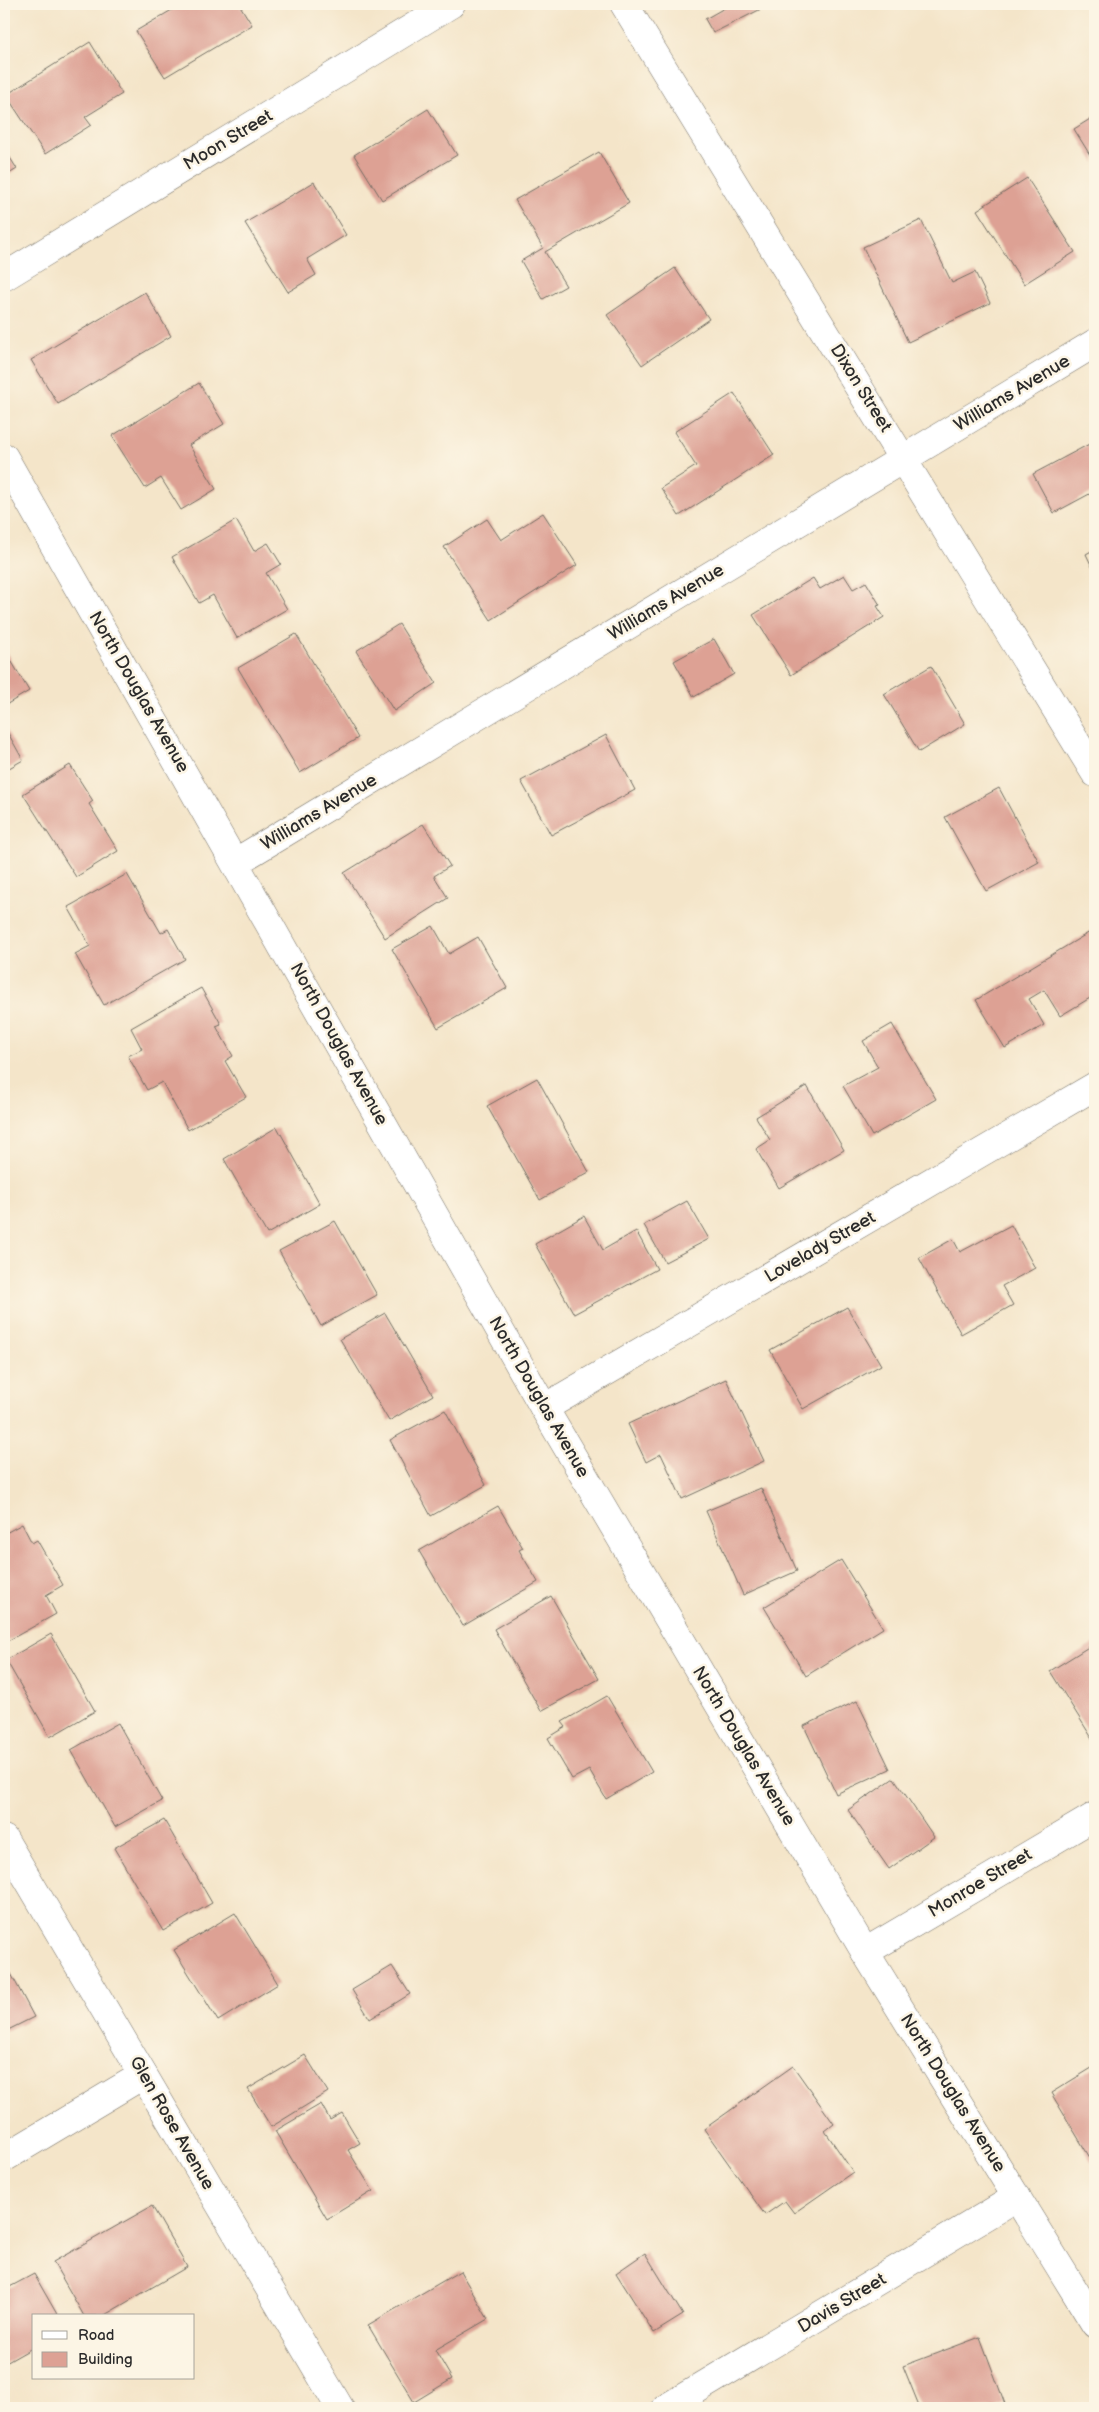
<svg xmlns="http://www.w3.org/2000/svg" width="1099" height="2412" font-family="'Balsamiq Sans',sans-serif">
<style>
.building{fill:#dda194}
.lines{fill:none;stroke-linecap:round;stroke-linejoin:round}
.street-casing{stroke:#716c62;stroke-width:29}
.street{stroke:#fff;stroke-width:28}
.labels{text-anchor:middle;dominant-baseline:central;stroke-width:5;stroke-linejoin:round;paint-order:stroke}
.street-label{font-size:18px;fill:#2b2b2b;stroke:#fcf5e5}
</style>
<rect width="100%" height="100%" fill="#fcf5e5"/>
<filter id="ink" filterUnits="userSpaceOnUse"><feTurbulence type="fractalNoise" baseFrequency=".02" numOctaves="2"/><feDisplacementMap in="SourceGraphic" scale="10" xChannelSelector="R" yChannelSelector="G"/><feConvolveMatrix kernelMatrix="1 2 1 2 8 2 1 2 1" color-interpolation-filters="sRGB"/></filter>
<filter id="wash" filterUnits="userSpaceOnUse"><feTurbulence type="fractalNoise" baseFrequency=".0096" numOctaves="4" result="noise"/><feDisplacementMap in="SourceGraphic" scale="20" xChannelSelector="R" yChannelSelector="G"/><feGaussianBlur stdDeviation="1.12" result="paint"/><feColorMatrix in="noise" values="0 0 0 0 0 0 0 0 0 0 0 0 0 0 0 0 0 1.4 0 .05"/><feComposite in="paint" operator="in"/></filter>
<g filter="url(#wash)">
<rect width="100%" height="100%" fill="#f4e5c9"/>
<g id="blocks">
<!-- building -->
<g class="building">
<path d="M182,4H239L252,25L165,77L136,31Z"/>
<path d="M727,4H771L713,33L705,19L728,6Z"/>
<path d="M90,42L122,94L85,117L91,125L45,154L6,95Z"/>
<path d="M428,109L457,155L382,200L354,155Z"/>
<path d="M1095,116V163L1074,129Z"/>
<path d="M4,148L17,169L4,177Z"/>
<path d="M599,152L629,203L545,252L566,286L543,299L521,261L543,248L515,200Z"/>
<path d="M1027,178L1075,252L1024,284L977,210Z"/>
<path d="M314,182L346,235L307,259L316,275L288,292L245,223Z"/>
<path d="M921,220L952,283L975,272L990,303L908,342L863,247Z"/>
<path d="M675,268L709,319L642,365L607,315Z"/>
<path d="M145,292L171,336L58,404L31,360Z"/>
<path d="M199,383L224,424L189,445L216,489L181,510L161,478L145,488L112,436Z"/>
<path d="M734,393L774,455L679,516L661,488L696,466L674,432Z"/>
<path d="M1095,441V491L1054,513L1033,474Z"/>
<path d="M543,513L577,565L491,620L444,547L487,519L501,540Z"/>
<path d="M236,520L254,551L268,543L281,564L266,573L287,609L237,638L213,595L199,603L172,557Z"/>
<path d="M1095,549V573L1086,554Z"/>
<path d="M844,575L853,589L866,582L880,605L877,606L884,617L791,675L753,615L813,578L820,589Z"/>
<path d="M399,624L436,683L394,711L356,651Z"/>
<path d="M296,634L358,738L300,773L238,668Z"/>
<path d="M714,639L734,674L694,697L674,661Z"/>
<path d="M6,652L29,691L4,706V653Z"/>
<path d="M931,666L965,724L919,752L884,694Z"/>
<path d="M4,726L23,760L4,771Z"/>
<path d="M606,735L635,790L551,835L521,781Z"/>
<path d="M70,765L93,801L89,804L118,851L76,877L23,794Z"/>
<path d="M999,788L1039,862L986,891L945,817Z"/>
<path d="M423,824L450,866L434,876L448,898L385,938L344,873Z"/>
<path d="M127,874L161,933L168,929L185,959L104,1005L75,954L90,946L68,907Z"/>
<path d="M433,926L449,954L478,937L507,988L438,1028L392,949Z"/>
<path d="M1095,929V995L1060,1016L1044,990L1029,999L1044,1025L1005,1048L976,1000Z"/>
<path d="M201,988L221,1024L216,1026L233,1056L225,1061L246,1097L188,1130L162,1082L147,1090L128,1056L142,1049L131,1028Z"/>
<path d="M892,1024L936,1099L872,1136L843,1086L878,1067L863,1041Z"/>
<path d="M537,1078L589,1172L540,1200L487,1106Z"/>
<path d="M807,1086L844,1150L779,1188L756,1149L770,1140L756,1117Z"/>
<path d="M277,1127L320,1204L267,1234L224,1159Z"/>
<path d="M687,1201L709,1239L665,1262L644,1225Z"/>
<path d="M584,1216L603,1250L636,1231L657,1269L574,1314L535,1244Z"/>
<path d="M335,1221L377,1295L321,1326L279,1251Z"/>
<path d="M1011,1225L1035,1268L1002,1286L1013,1305L961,1334L919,1258L953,1239L960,1252Z"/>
<path d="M847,1307L881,1365L803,1409L770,1350Z"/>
<path d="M385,1313L433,1395L389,1421L340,1339Z"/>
<path d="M726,1379L764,1461L682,1499L661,1454L646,1462L628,1424Z"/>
<path d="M445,1410L486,1485L431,1516L390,1440Z"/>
<path d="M761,1488L797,1571L743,1595L706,1511Z"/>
<path d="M498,1506L523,1548L519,1550L538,1582L463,1626L419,1551Z"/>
<path d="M22,1524L32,1543L37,1540L63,1585L46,1595L56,1614L4,1643V1534Z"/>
<path d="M841,1560L883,1628L806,1676L764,1607Z"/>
<path d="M551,1596L599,1679L541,1711L494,1629Z"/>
<path d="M51,1634L95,1711L50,1737L6,1660Z"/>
<path d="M1095,1643V1743L1050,1671Z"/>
<path d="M607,1696L652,1772L606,1799L589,1770L572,1779L548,1738L566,1727L562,1722Z"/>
<path d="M857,1701L890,1769L836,1794L804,1726Z"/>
<path d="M118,1723L162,1801L115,1827L71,1750Z"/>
<path d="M894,1778L934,1837L889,1869L848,1810Z"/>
<path d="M164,1820L212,1903L163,1931L114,1848Z"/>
<path d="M235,1913L278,1984L218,2021L174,1950Z"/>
<path d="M392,1966L410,1994L370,2019L352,1990Z"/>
<path d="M8,1968L34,2017L4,2032V1970Z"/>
<path d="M305,2055L328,2092L271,2127L248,2089Z"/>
<path d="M793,2066L834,2124L825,2131L853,2172L794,2213L785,2201L765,2215L704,2129Z"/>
<path d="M1095,2066V2166L1051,2093Z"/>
<path d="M321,2104L330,2120L342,2113L360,2143L348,2150L373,2191L327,2219L275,2131Z"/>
<path d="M152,2206L187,2267L103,2316H84L53,2262Z"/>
<path d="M645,2253L683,2315L654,2333L616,2273Z"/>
<path d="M460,2271L488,2319L435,2350L452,2379L414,2402L368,2325Z"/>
<path d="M34,2274L58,2316H34V2347L4,2364V2290Z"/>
<path d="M980,2337L1005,2404L994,2408H920L903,2366Z"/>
</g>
</g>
</g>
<g filter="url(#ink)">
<use href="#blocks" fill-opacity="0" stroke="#716c62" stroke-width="1"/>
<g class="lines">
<!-- street casing -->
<g class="street-casing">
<g id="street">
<path d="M624,4L1095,773"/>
<path d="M4,277L451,4"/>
<path d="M4,457L544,1408L865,1952L1095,2324"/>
<path d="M236,862L1095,343"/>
<path d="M544,1408L1095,1086"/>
<path d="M4,1839L340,2408"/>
<path d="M865,1952L1095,1816"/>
<path d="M4,2158L143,2075"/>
<path d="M666,2408L1017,2197"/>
</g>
</g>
<!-- street -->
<use href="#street" class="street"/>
</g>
</g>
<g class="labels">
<!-- street labels -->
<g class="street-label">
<text transform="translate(228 140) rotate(-31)">Moon Street</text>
<text transform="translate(861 388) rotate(58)">Dixon Street</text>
<text transform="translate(1012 393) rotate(-31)">Williams Avenue</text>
<text transform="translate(666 602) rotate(-31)">Williams Avenue</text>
<text transform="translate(139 692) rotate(60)">North Douglas Avenue</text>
<text transform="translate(319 812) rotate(-31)">Williams Avenue</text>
<text transform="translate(339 1044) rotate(61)">North Douglas Avenue</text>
<text transform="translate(820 1247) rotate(-30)">Lovelady Street</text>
<text transform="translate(539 1397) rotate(60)">North Douglas Avenue</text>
<text transform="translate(744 1746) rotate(59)">North Douglas Avenue</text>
<text transform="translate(980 1883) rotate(-31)">Monroe Street</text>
<text transform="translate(953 2093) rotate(58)">North Douglas Avenue</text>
<text transform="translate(172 2123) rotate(60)">Glen Rose Avenue</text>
<text transform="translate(842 2303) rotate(-31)">Davis Street</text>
</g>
</g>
<!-- margin -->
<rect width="1099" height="2412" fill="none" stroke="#fcf5e5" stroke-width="20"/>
<!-- legend -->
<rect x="32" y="2314" width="162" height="65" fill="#fcf5e5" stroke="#a8a49b"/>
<rect x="42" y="2331" width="25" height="8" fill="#ffffff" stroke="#a8a49b"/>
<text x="78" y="2340" font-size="15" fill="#2b2b2b">Road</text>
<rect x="42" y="2352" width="25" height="15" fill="#dda194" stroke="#a8a49b"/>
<text x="78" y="2364" font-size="15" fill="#2b2b2b">Building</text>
</svg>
